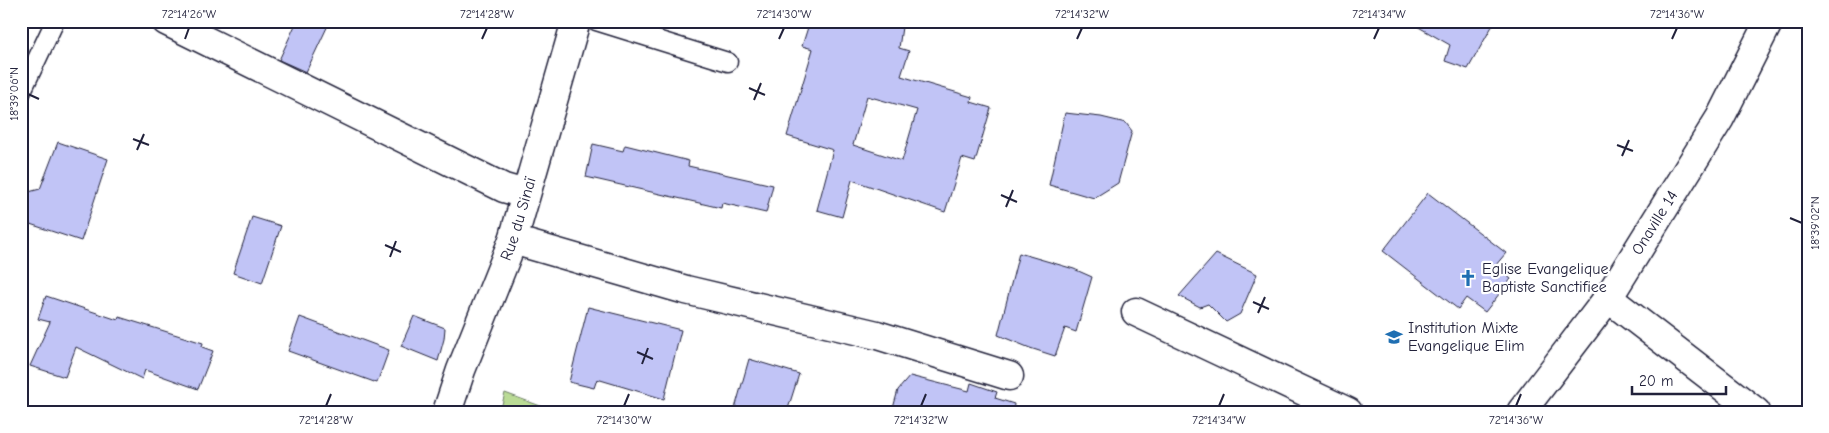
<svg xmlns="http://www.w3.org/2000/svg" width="1829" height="433" font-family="'Comic Neue',sans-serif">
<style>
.green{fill:#badb95;stroke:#6e7e68}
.building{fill:#c1c4f6;stroke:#22223b;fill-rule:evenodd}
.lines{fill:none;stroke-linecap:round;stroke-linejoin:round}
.service-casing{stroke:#22223b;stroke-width:21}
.minor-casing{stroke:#22223b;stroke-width:31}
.service{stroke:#fff;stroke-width:18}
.minor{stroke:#fff;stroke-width:28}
.ticks{fill:none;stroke:#22223b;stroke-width:2}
.labels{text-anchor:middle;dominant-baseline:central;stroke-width:4.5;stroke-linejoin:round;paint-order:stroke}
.street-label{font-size:16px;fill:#22223b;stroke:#fff}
.poi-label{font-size:16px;fill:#22223b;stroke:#fff;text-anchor:start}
.neatline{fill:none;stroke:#22223b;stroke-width:2}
.ticks-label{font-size:12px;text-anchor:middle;fill:#22223b}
</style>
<rect width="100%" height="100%" fill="#fff"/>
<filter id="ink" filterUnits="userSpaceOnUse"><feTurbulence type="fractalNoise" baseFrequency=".02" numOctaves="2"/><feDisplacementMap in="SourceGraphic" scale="10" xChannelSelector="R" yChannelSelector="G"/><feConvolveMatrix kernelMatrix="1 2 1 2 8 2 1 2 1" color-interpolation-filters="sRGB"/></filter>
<g filter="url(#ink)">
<!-- green -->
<path class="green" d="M505,393L557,412H500Z"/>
<!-- building -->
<g class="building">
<path d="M297,21H330L306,72L279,60Z"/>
<path d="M810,21H885L902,27L899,48L909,51L901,76L972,97L971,102L991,108L975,162L962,158L945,212L852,180L842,217L817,210L833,150L787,136L813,49L802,46ZM867,96L917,110L902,161L853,145Z"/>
<path d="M1408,21H1495L1468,69L1445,61L1450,45Z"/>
<path d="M1065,113L1101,117L1126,123L1132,131L1118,183L1094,198L1049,185Z"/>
<path d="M58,142L108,159L81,241L21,221V194L40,189Z"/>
<path d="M593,144L623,151L625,145L689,161L688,166L773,185L766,213L722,203L721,208L586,177Z"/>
<path d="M1428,193L1506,253L1495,266L1511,279L1485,312L1466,298L1458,309L1383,251Z"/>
<path d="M252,217L281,226L262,283L233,273Z"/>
<path d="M1019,253L1074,269L1092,277L1076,332L1065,328L1055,356L1030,348L998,335Z"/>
<path d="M1216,254L1257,274L1240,314L1226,322L1208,304L1200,307L1179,296Z"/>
<path d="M46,296L118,320L119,317L203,343L202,347L213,351L198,389L145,370L142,379L76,347L65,377L30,366L50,322L38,319Z"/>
<path d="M588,307L681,330L664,399L597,379L594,388L569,382Z"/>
<path d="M414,316L445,328L444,339L438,361L401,346Z"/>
<path d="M300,317L389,350L377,383L288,351Z"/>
<path d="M749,359L799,374L787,412H734Z"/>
<path d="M910,376L969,391L971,383L997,392L995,398L1014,404L1013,412H892L898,390Z"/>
</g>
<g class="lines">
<!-- service casing -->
<g class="service-casing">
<g id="service">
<path d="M596,21L728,62"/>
<path d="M21,93L55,21"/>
</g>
</g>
<!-- minor casing -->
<g class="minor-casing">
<g id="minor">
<path d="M166,21L504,188L525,194"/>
<path d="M513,240L686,290L877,335L1009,376"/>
<path d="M1608,298L1756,412"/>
<path d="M1136,312L1348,412"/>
<path id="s1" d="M447,412L461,370L513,240L576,21"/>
<path id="s2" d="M1521,412L1608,298L1720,118L1769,21"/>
</g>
</g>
<!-- service -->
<use href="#service" class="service"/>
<!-- minor -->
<use href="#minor" class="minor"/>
</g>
</g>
<!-- ticks -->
<path class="ticks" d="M185,39L189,28M482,39L487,28M779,39L784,28M1077,39L1082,28M1374,39L1379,28M1672,39L1677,28M749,88L765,95M28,94L39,99M754,100L761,83M133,139L149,145M1617,145L1633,151M137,150L144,134M1622,156L1629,140M1001,195L1017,202M1006,207L1013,190M1790,218L1802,223M385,245L401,252M390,257L396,241M1253,302L1269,309M1258,313L1265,297M637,352L653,359M642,364L648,348M326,406L331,394M624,406L629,394M921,406L926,394M1219,406L1224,394M1516,406L1521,394"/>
<!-- icons -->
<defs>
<g id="church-bare" transform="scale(1.35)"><path d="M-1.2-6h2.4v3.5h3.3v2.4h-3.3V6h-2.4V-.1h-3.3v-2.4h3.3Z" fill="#1f6fb2" stroke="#fff" stroke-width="2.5" paint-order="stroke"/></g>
<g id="school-bare" transform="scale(1.35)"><path d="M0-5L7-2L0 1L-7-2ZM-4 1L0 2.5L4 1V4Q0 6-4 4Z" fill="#1f6fb2" stroke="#fff" stroke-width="2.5" paint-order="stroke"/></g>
</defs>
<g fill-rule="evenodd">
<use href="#church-bare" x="1468" y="278"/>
<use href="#school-bare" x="1394" y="337"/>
</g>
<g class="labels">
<!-- street labels -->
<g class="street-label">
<text stroke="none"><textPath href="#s1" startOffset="206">Rue du Sinaï</textPath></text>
<text stroke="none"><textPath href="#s2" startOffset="232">Onaville 14</textPath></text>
</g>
<!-- poi labels -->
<g class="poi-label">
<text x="1482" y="269">Eglise Evangelique<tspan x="1482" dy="18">Baptiste Sanctifiee</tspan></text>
<text x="1408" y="328">Institution Mixte<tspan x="1408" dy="18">Evangelique Elim</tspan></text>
</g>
</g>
<!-- margin -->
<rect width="1829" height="433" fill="none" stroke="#fff" stroke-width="55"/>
<!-- scale -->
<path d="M1632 386v8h94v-8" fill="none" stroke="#22223b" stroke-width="2.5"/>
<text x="1639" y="386" font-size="15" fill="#22223b" stroke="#ffffff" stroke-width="4" paint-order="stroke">20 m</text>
<rect x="28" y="28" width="1774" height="378" class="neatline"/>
<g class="ticks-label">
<text x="189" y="18">72°14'26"W</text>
<text x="487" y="18">72°14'28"W</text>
<text x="784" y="18">72°14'30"W</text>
<text x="1082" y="18">72°14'32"W</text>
<text x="1379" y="18">72°14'34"W</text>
<text x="1677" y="18">72°14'36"W</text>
<text transform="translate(14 94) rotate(-90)" y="4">18°39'06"N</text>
<text transform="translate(1815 223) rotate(-90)" y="4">18°39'02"N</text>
<text x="326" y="424">72°14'28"W</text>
<text x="624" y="424">72°14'30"W</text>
<text x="921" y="424">72°14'32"W</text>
<text x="1219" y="424">72°14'34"W</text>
<text x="1516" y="424">72°14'36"W</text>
</g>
</svg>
